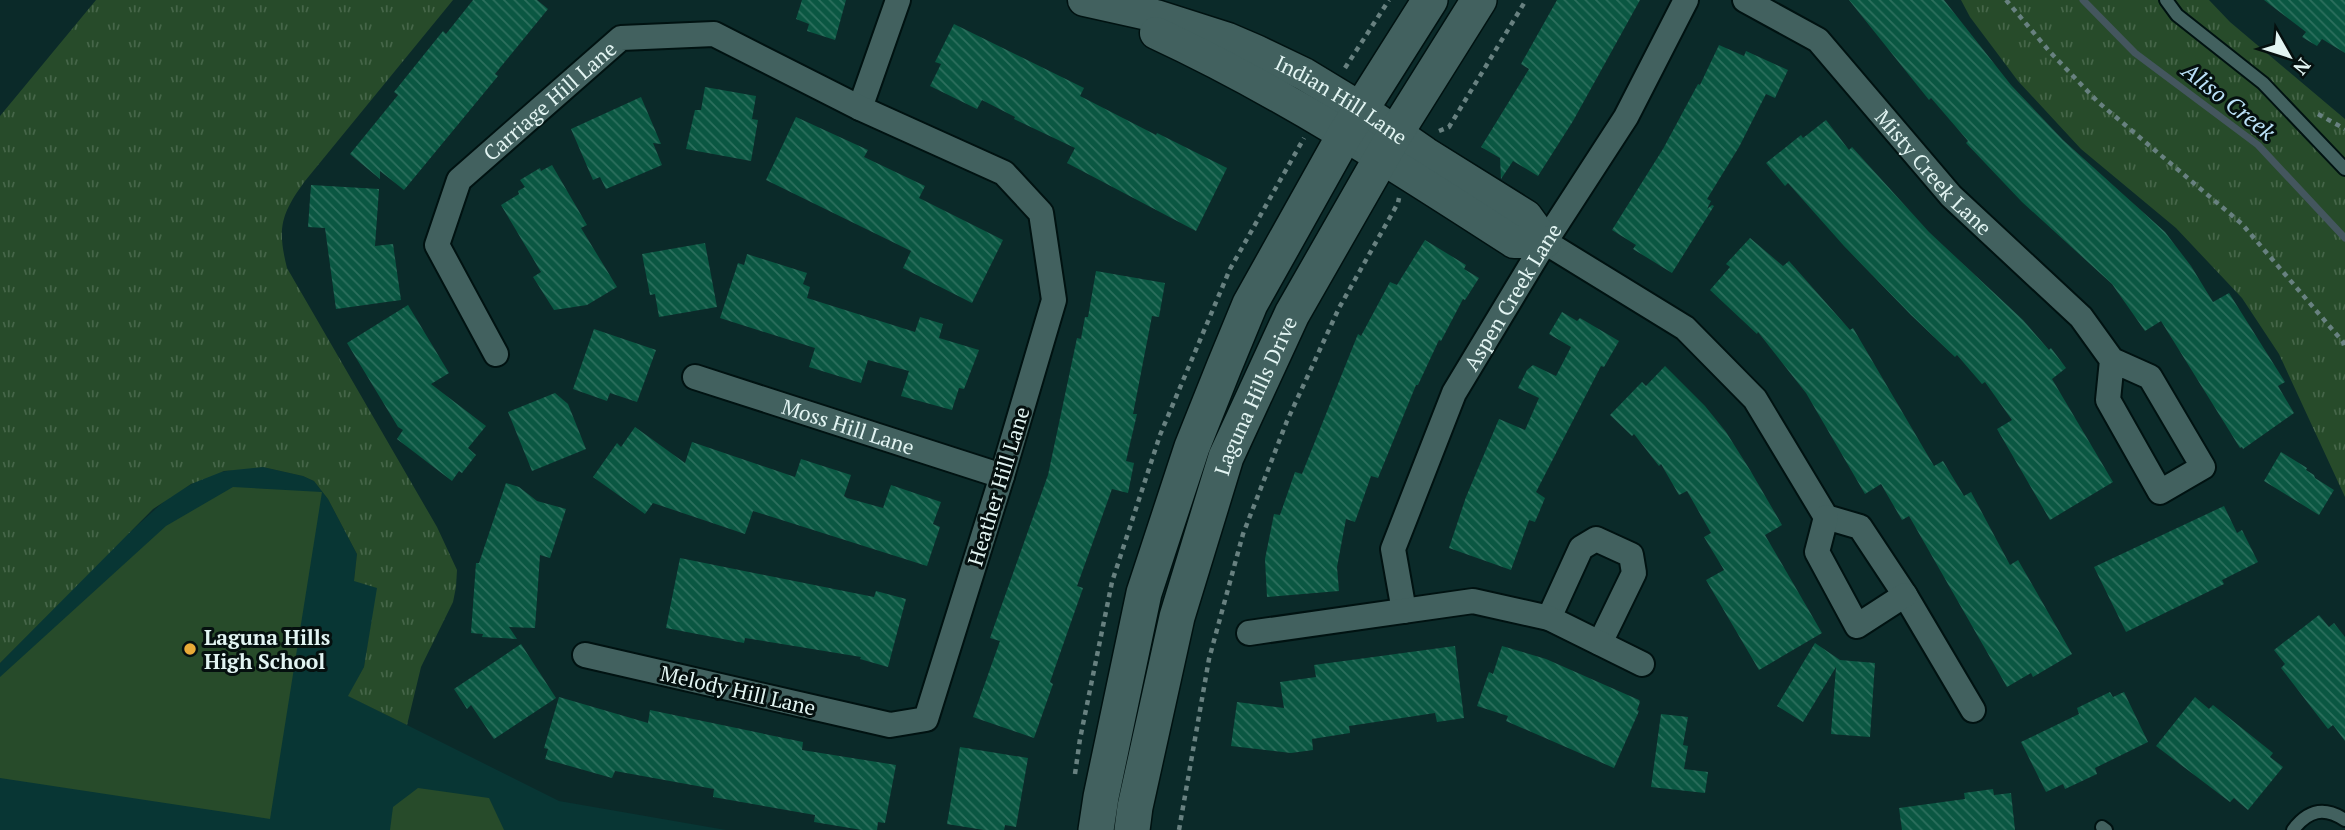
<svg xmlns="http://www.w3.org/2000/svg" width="2345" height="830" font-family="'PT Serif',serif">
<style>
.built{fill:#083634}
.grass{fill:url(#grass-tufts)}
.pitch{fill:#274b2a}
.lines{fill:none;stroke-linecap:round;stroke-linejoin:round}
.stream{stroke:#44565e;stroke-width:7}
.building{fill:url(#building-back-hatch)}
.service-casing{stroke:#001211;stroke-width:16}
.minor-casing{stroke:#001211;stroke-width:28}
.tertiary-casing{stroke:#001211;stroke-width:35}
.secondary-casing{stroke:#001211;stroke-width:38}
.path{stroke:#688180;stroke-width:4.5;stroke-dasharray:5 5;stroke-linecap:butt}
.service{stroke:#42615f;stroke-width:12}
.minor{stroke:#42615f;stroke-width:24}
.tertiary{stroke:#42615f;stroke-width:32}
.secondary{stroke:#42615f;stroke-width:35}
.poi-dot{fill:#e9ab38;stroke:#05100f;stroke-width:2.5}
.labels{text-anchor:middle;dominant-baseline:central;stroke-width:6;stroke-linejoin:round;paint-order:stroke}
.street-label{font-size:21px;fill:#e2f4f2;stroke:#05100f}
.poi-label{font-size:21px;font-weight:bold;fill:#e2f4f2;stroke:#05100f;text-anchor:start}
.water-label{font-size:23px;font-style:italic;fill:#bbe1f8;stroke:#05100f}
</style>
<defs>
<pattern id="grass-tufts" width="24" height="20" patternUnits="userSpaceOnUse" patternTransform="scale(1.75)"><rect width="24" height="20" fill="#274b2a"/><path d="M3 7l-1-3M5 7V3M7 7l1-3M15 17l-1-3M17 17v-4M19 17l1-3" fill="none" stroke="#466649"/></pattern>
<pattern id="building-back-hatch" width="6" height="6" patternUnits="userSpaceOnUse" patternTransform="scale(1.75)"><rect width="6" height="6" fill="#0a5742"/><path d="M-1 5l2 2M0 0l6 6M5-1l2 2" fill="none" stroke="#2d705e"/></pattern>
</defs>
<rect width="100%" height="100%" fill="#0b2a29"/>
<!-- built -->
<path class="built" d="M263,467L303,476L314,481L328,499L357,554L354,580L378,588L364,667L349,696L559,801L726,830H0V663L121,540L170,496L210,474L243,468Z"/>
<!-- grass -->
<g class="grass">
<path d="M96,0H453L305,181C281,214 277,228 287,268L437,527L457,570L456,587L453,602L421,667L407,725L348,696L364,667L377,588L354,581L357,554L328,499L314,481L303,476L263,467L224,471L191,484L153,509L0,663V116Z"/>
<path d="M1961,0H2209L2230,22L2345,119V497L2279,354L2242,298L2176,228L2081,149L2018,81L1970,17Z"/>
</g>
<!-- pitch -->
<g class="pitch">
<path d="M233,487L322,492L270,819L0,778V677L166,526Z"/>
<path d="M418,788L489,798L504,830H390L393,807Z"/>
</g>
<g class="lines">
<!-- stream -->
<path class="stream" d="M2083,0L2135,53L2258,145L2345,238"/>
</g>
<!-- building -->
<g class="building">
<path d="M473,0H537L548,9L495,74L498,76L404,190L380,171V179L350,154L398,95L394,92L443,31L446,34Z"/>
<path d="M802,0H846L835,40L807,31L809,24L796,19Z"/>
<path d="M1557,0H1640L1573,121L1538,176L1513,161L1501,179L1500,158L1481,147L1529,69L1521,64Z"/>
<path d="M1849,0H1944L2011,85L2063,140L2165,232L2191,266L2213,302L2229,293L2285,382L2278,386L2294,413L2243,449L2242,447L2240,448L2161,321L2145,331L2112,284L2022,202L1966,143L1968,141L1931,98L1929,100Z"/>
<path d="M2264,0H2345V53L2322,39L2317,46L2302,37L2306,32Z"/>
<path d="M954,24L1084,88L1080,96L1156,135L1157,133L1227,168L1196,231L1067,163L1075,148L1014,119L1015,117L982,100L977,109L930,86L941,64L935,62Z"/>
<path d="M1719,45L1744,56L1746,51L1788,70L1775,98L1766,94L1739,147L1707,199L1711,201L1707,209L1712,205L1714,206L1672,273L1633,249L1636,245L1612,230L1663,149L1698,84L1700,85Z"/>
<path d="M705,87L756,96L752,119L758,120L751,161L686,149L695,110H701Z"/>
<path d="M641,97L661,144L653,143L662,165L606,189L600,177L593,180L571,129Z"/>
<path d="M796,117L868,150L864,157L925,186L919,198L1003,240L972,303L903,268L911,251L766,180Z"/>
<path d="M1826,120L1849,150L1852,147L1929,232L2023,320L2049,350L2051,348L2066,368L2052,379L2113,482L2050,520L1997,429L2012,420L1985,382L1982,384L1957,355L1955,357L1911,315L1844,246L1788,183L1785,186L1766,163L1801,135L1803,138Z"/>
<path d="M552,165L587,225L581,228L617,287L587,305L554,310L533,277L541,272L501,205L519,194L518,191L525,187L520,180L540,168L541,171Z"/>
<path d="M311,185L379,189L375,246L393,244L401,300L336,309L325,228L308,227Z"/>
<path d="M1750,238L1783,266L1789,261L1850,330L1853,328L1934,466L1943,461L1964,496L1971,492L2010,565L2018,560L2072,654L2033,677L2031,673L2007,687L1909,516L1902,520L1881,484L1865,494L1806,393L1758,332L1757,334L1710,290L1730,267L1726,264Z"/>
<path d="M1425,240L1466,265L1464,269L1479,278L1465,300L1463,299L1441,341L1439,340L1418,385H1416L1378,478L1371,476L1355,522L1346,519L1337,567L1339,591L1267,597L1265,559L1274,514L1280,515L1295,472L1302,474L1358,334L1361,336L1390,282L1397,285Z"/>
<path d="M705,243L717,307L659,317L655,294L650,295L642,254Z"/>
<path d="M747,254L807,273L803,284L810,287L807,298L915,332L920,317L943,324L939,338L979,350L964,389L959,388L952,410L901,396L909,371L868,360L861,383L809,367L815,348L720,318L738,263L744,265Z"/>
<path d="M1096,271L1165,283L1159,317L1152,316L1133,414H1137L1126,461L1134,463L1128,493L1112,489L1077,586L1083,588L1050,682L1053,684L1034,738L973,717L1000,641L990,638L1048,475L1077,338L1081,339L1085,317H1088Z"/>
<path d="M408,305L449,373L431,384L486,426L468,448L476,455L462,473L459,471L452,481L397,439L403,430L398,427L347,343Z"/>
<path d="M1562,312L1577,321L1580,318L1619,341L1604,367L1601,366L1536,492L1545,498L1535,522L1529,520L1511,570L1449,548L1466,497L1499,419L1525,430L1539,398L1518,388L1527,370L1533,365L1556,376L1571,347L1549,334Z"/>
<path d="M594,329L656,350L637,402L610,393L607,401L573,389Z"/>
<path d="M1665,366L1705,406L1726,432L1750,470L1782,525L1765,535L1822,633L1759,670L1706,580L1724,570L1704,537L1711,533L1687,491L1679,495L1661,464L1659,466L1634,434L1632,436L1610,415L1642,382L1646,386Z"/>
<path d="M555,393L568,404L586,449L532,471L508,412Z"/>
<path d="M635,427L685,463L692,442L795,477L801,459L851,475L844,496L847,498L883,508L891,485L941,502L933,524L940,527L927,566L753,511L745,534L653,503L645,514L593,477L617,443L621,447Z"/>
<path d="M2281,452L2307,468L2306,470L2314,475L2315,478L2334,490L2319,515L2264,481Z"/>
<path d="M506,483L519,487L537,501L566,509L550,558L540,555L535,628L509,627L517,639L482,637L483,634L471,633L476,563H479Z"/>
<path d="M2224,506L2237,533L2242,530L2258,562L2222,580L2224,584L2126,632L2094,567Z"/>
<path d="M680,558L874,597L876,591L906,599L888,667L860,659L861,657L745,638L744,643L666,628Z"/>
<path d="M2319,615L2329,627L2334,623L2345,637V741L2333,725L2328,729L2281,668L2285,664L2274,650Z"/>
<path d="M1815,643L1840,660L1875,663L1870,737L1831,734L1836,667L1803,722L1777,706Z"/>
<path d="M521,644L556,698L494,739L471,705L467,709L454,689Z"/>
<path d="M1455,646L1464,718L1437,722L1435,713L1349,726L1350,733L1312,739L1313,750L1291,753L1231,746L1237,702L1284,708L1280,682L1316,677L1314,665Z"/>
<path d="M1502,646L1546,659L1639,700L1640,702L1637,710L1639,711L1614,768L1506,721L1508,716L1477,706L1489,672L1493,674Z"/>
<path d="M2110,692L2113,697L2124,692L2148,742L2095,768L2097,774L2065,789L2063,784L2046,792L2021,742L2079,714L2077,708Z"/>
<path d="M559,697L648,723L650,710L803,742L802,750L896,765L885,823L878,822L877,830H862L814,822L815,815L713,797L714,789L615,771L612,778L545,759L548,749L544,748Z"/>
<path d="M2195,697L2209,709L2213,705L2273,753L2270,757L2283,767L2248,810L2234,798L2230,802L2156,746Z"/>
<path d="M1661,714L1688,717L1683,745L1688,746L1684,769L1708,772L1705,793L1651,787Z"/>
<path d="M960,747L1028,758L1016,827L1005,825L1004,830H984L947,824Z"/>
<path d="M1993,789L1994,795L2011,793L2015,830H1902L1899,808L1965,799L1964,793Z"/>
</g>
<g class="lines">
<!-- service casing -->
<g class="service-casing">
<g id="service">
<path d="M2166,0L2177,15L2263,83L2345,169"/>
<path d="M2102,827L2106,830"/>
<path d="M2293,830C2308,810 2324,806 2345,820"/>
</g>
</g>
<!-- minor casing -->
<g class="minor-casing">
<g id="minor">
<path id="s1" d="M1745,0L1818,40L1951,196L2081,317L2112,360L2150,377L2203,467L2160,492L2108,400L2112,360"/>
<path d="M860,108L898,0"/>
<path d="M1545,242L1685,328L1755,399L1826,517L1860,527L1905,595L1973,710"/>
<path id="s2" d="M496,354L437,245L459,180L621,38L714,34L860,108L1004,173L1041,213L1054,300L1002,476L926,719L890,725L585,655"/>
<path id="s3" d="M695,377L1002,476"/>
<path d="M1826,517L1817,552L1857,626L1905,595"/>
<path id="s4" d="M1404,611L1393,549L1454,393L1545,242L1626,117L1686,0"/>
<path d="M1549,618L1581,548L1596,539L1631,555L1634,573L1600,643"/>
<path d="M1249,633L1473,601L1549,618L1642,664"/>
</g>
</g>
<!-- tertiary casing -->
<g class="tertiary-casing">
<g id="tertiary">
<path id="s5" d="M1084,0L1156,16L1228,39L1256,51L1304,74L1360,108L1425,153L1526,216L1545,242"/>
<path d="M1156,33C1281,91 1398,167 1514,242H1545"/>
</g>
</g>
<!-- secondary casing -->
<g class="secondary-casing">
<g id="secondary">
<path d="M1096,830L1101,797L1144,593L1192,447L1224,367L1250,304L1344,136L1430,0"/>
<path id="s6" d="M1132,830L1135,807L1177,617L1226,457L1292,314L1395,134L1479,0"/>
</g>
</g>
<!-- path -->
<g class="path">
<path d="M2006,0L2050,52L2098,102L2242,224L2343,342L2345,349"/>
<path d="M1345,68L1389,0"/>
<path d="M2318,114L2345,129"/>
<path d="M1439,131L1449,127L1526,0"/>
<path d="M1075,774L1080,739L1112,582L1160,435L1230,269L1304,138"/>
<path d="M1179,830L1209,659L1243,534L1287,421L1339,308L1398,203L1399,198"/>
</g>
<!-- service -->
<use href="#service" class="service"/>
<!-- minor -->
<use href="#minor" class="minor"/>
<!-- tertiary -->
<use href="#tertiary" class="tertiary"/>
<!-- secondary -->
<use href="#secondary" class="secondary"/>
</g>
<!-- markers -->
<circle class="poi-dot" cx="190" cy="649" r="7"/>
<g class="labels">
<!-- street labels -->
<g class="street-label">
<text stroke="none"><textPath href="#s2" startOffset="313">Carriage Hill Lane</textPath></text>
<text stroke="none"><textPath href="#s5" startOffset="278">Indian Hill Lane</textPath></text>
<text stroke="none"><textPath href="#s1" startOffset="259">Misty Creek Lane</textPath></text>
<text stroke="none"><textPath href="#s4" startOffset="343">Aspen Creek Lane</textPath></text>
<text stroke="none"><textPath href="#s6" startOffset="453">Laguna Hills Drive</textPath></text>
<text stroke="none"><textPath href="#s3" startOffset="161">Moss Hill Lane</textPath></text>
<text transform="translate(998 486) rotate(-73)">Heather Hill Lane</text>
<text transform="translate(738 690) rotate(13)">Melody Hill Lane</text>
</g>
<!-- poi labels -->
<g class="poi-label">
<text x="204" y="637">Laguna Hills<tspan x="204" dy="24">High School</tspan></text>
</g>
<!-- water labels -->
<g class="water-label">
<text transform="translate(2229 101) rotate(38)">Aliso Creek</text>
</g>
</g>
<!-- north arrow -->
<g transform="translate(2289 56) rotate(129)" stroke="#05100f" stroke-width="5" paint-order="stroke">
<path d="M0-5L12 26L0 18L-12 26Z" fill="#e2f4f2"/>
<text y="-10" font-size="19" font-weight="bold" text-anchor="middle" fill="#e2f4f2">N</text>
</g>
</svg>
